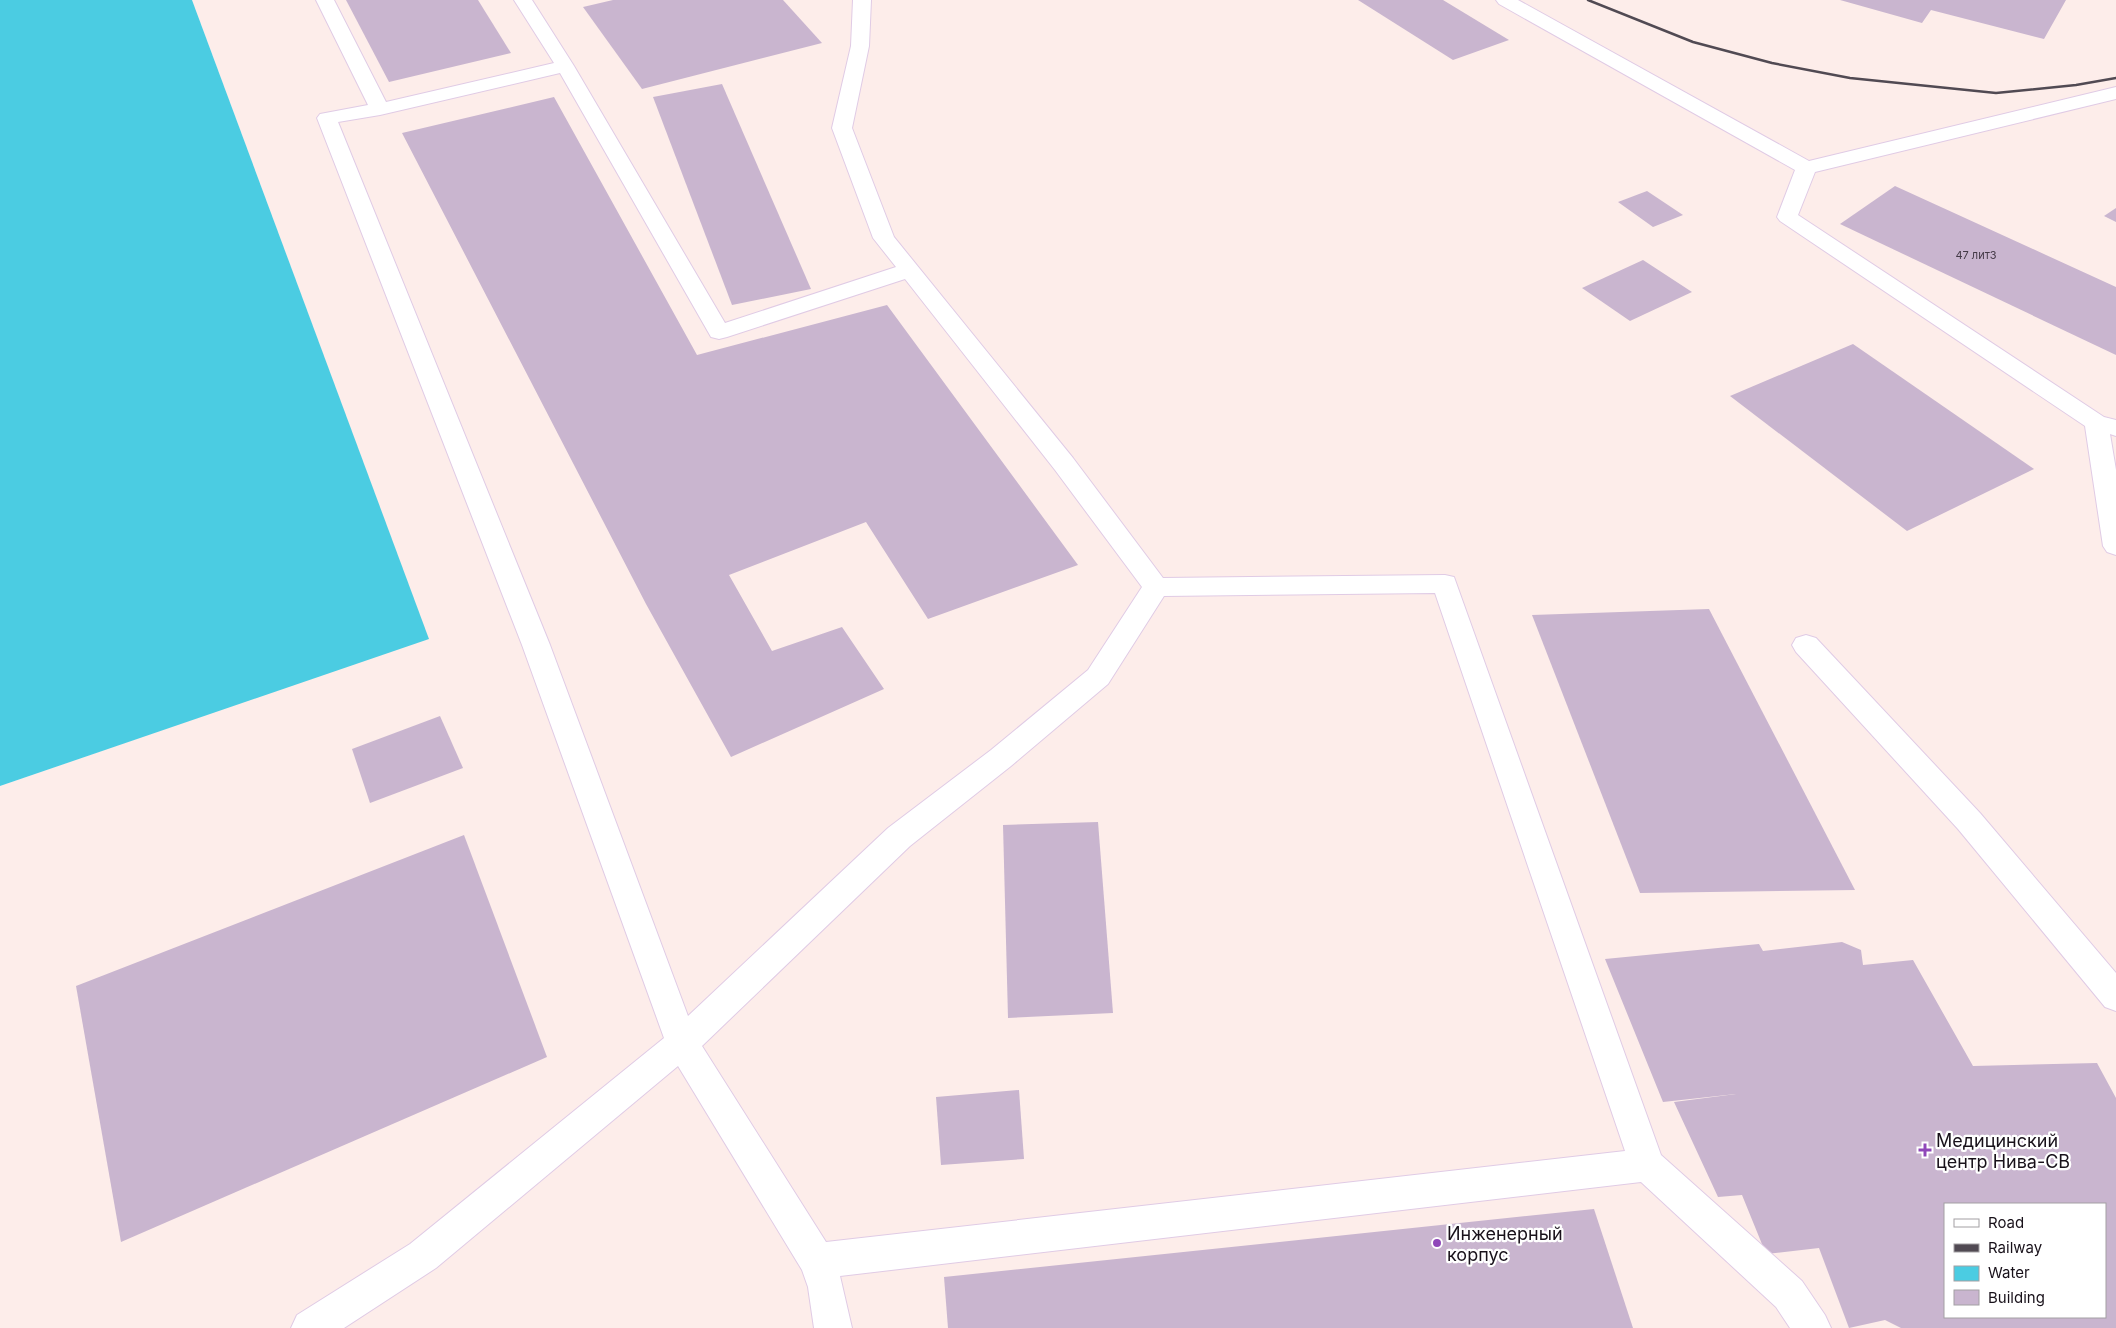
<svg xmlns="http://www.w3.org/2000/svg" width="2116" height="1328" font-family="Inter,sans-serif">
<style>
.commercial{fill:#fdedea;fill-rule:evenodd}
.water{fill:#4bcce2}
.building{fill:#c9b5cf;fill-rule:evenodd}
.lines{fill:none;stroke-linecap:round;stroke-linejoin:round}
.minor-casing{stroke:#e0cbe5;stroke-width:2}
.minor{fill:#fff;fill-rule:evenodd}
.rail{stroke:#514a53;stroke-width:2.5}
.poi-dot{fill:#8f47b9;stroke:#fff;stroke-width:2}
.labels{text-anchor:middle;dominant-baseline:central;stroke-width:4.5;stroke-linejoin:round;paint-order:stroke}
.far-number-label{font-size:11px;fill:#443a47}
.near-poi-label{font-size:18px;fill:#18111a;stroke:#fff;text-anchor:start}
</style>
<rect width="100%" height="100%" fill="#fef9ff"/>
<!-- commercial -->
<path class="commercial" d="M192,0H2116V1328H0V786L428,638ZM1945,1204H2105V1317H1945Z"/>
<!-- water -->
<path class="water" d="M0,0H192L429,639L0,786Z"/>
<!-- building -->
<g class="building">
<path d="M346,0H478L511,53L389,82Z"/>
<path d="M613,0H783L822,43L642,89L583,7Z"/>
<path d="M1358,0H1443L1509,40L1453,60Z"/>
<path d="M1840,0H2066L2044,39L1931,10L1922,23Z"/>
<path d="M722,84L811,289L732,305L653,97Z"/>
<path d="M554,97L697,355L887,305L1078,565L928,619L866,522L729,575L772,651L842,627L884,689L731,757L646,604L402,133Z"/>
<path d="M1895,186L2116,287V355L1840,224Z"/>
<path d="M1647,191L1683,215L1653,227L1618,202Z"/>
<path d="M2116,208V222L2104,216Z"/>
<path d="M1643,260L1692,292L1630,321L1582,288Z"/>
<path d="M1853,344L2034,469L1907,531L1730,396Z"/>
<path d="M1709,609L1855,890L1640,893L1532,615Z"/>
<path d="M440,716L463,768L370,803L352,749Z"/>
<path d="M1098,822L1113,1013L1008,1018L1003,825Z"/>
<path d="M464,835L547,1057L121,1242L76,986Z"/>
<path d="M1842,942L1861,950L1863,965L1913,960L1973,1066L2097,1063L2116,1098V1328H1901L1885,1320L1849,1328L1819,1248L1766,1254L1742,1195L1718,1197L1674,1102L1736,1094L1663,1102L1605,959L1759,944L1763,951ZM1945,1204H2105V1317H1945Z"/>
<path d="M1019,1090L1024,1159L941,1165L936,1097Z"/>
<path d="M1594,1209L1633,1328H948L944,1277Z"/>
</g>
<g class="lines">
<!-- minor casing -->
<g class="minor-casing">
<g id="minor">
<path d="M316,0H334L386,102L554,63L514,0H532L574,66L725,323L896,267L873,238L832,128L851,46L853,0H871L869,46L852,128L894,237L1073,458L1163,578L1445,575L1454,577L1661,1155L1802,1281L1825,1315L1831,1328H1790L1776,1307L1641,1182L840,1276L852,1328H814L808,1287L802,1270L678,1066L436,1268L344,1328H291L297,1315L410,1244L664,1038L522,645L317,118L320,114L368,105ZM560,73L711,337L719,339L727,337L905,279L1055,470L1142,587L1088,670L991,750L888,828L688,1016L550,645L338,122L380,115ZM1435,593L1625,1151L826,1242L702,1046L910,846L1011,766L1108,684L1164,596Z"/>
<path d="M1496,0H1518L1809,161L2116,87V99L1815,172L1798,215L2104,417L2116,420V436L2110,434L2116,470V555L2107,552L2103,546L2085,426L1780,221L1777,217L1795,170L1499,4Z"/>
<path d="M1806,635L1816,638L1980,813L2116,973V1011L2105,1007L1958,829L1796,652L1792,645L1796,638Z"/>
</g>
</g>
<!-- minor -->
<use href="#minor" class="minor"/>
<!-- rail -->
<path class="rail" d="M1588,0L1693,42L1772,63L1850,78L1996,93L2076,85L2116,78"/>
</g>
<!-- markers -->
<g class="poi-dot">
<path d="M1922.5 1142.5h5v5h5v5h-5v5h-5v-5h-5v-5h5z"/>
<circle cx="1437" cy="1243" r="5"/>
</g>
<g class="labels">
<!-- far-number labels -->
<g class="far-number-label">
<text x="1976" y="255">47 литЗ</text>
</g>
<!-- near-poi labels -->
<g class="near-poi-label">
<text x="1936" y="1140">Медицинский<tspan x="1936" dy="21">центр Нива-СВ</tspan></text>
<text x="1447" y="1233">Инженерный<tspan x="1447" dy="21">корпус</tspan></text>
</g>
</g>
<!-- legend -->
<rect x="1944" y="1203" width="162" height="115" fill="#ffffff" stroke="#a3a0a3"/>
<rect x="1954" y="1219" width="25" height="8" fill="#ffffff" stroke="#a3a0a3"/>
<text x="1988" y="1228" font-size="15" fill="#18111a">Road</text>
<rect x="1954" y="1244" width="25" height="8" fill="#514a53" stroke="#a3a0a3"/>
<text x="1988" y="1253" font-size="15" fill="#18111a">Railway</text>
<rect x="1954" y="1266" width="25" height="15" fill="#4bcce2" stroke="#a3a0a3"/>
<text x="1988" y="1278" font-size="15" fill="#18111a">Water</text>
<rect x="1954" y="1290" width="25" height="15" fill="#c9b5cf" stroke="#a3a0a3"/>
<text x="1988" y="1303" font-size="15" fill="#18111a">Building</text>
</svg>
